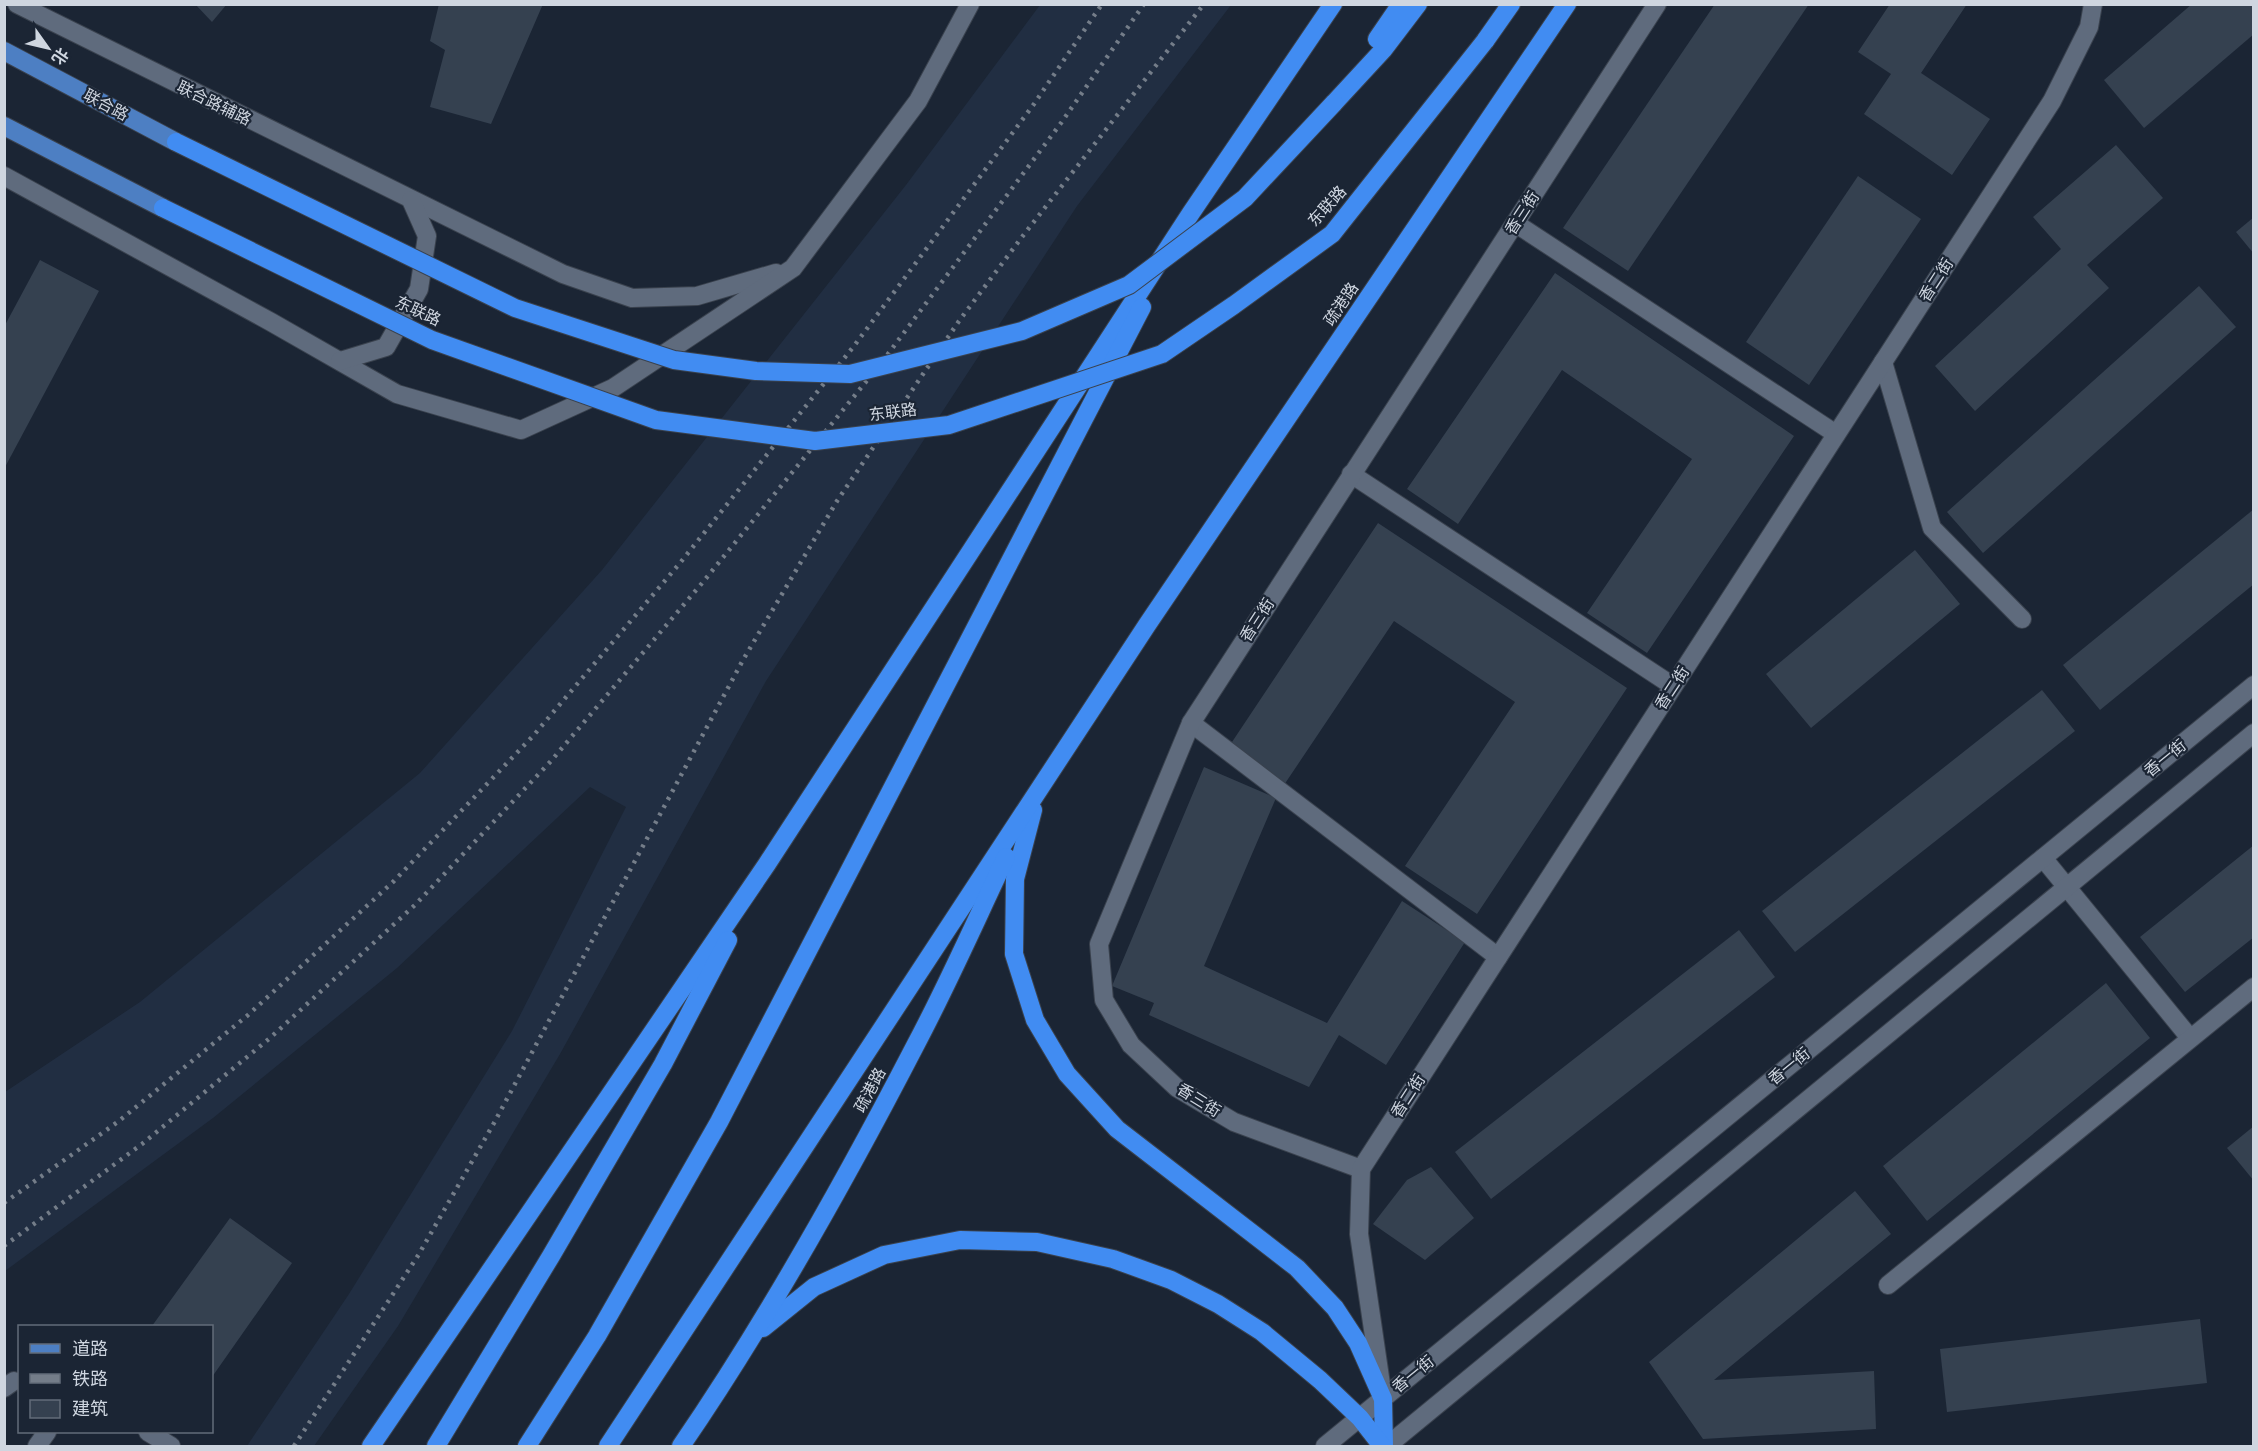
<svg xmlns="http://www.w3.org/2000/svg" width="2258" height="1451" font-family="'Roboto Condensed','Noto Sans SC',sans-serif">
<style>
.built{fill:#212e42}
.building{fill:#354150}
.lines{fill:none;stroke-linecap:round;stroke-linejoin:round}
.lane-casing{stroke:#3a424e;stroke-width:20}
.street-casing{stroke:#3a424e;stroke-width:20}
.secondary-casing{stroke:#3a424e;stroke-width:20}
.primary-casing{stroke:#3a424e;stroke-width:20}
.highway-casing{stroke:#3a424e;stroke-width:20}
.lane{stroke:#5f6b7d;stroke-width:18}
.street{stroke:#5f6b7d;stroke-width:18}
.secondary{stroke:#5f6b7d;stroke-width:18}
.primary{stroke:#4d7fc3;stroke-width:18}
.highway{stroke:#418cf2;stroke-width:18}
.rail{stroke:#747d89;stroke-width:4.5;stroke-dasharray:3 6;stroke-linecap:butt}
.highway-bridge-casing{stroke:#3a424e;stroke-width:20;stroke-linecap:butt}
.highway-bridge{stroke:#418cf2;stroke-width:18}
.labels{text-anchor:middle;dominant-baseline:central;stroke-width:4.5;stroke-linejoin:round;paint-order:stroke}
.street-label{font-size:16px;fill:#cfd6e0;stroke:#1b2534}
</style>
<rect width="100%" height="100%" fill="#1b2534"/>
<!-- built -->
<path class="built" d="M1040,5H1231L1077,206L766,681L560,1054L398,1326L314,1446H247L349,1294L512,1031L626,807L590,787L397,968L213,1118L5,1271V1092L140,1002L420,773L602,570L906,185Z"/>
<!-- building -->
<g class="building">
<path d="M195,4H227L212,22Z"/>
<path d="M439,4H543L491,124L430,107L445,50L430,41Z"/>
<path d="M1715,4H1809L1628,271L1563,228Z"/>
<path d="M1890,4H1967L1921,73L1990,119L1952,175L1864,114L1891,74L1858,52Z"/>
<path d="M2192,4H2254V34L2144,128L2104,80Z"/>
<path d="M2116,145L2163,198L2087,265L2109,288L1975,411L1935,366L2061,249L2033,217Z"/>
<path d="M1858,176L1921,219L1809,385L1746,342Z"/>
<path d="M2254,217V254L2236,232Z"/>
<path d="M40,260L99,291L4,469V327Z"/>
<path d="M1555,273L1794,436L1647,653L1587,613L1692,459L1562,370L1458,524L1407,489Z"/>
<path d="M2199,286L2236,327L1983,553L1947,512Z"/>
<path d="M2254,509V584L2100,710L2063,665Z"/>
<path d="M1378,523L1627,688L1477,914L1405,866L1515,702L1394,621L1284,785L1228,748Z"/>
<path d="M1915,550L1960,604L1811,728L1766,674Z"/>
<path d="M2042,690L2075,731L1795,952L1762,911Z"/>
<path d="M1204,767L1276,798L1204,966L1327,1023L1402,901L1465,942L1386,1065L1339,1035L1309,1087L1149,1015L1154,1003L1112,986Z"/>
<path d="M2254,845V937L2185,992L2140,937Z"/>
<path d="M1739,930L1775,977L1491,1199L1455,1152Z"/>
<path d="M2106,983L2150,1038L1927,1221L1883,1166Z"/>
<path d="M2254,1126V1181L2227,1148Z"/>
<path d="M1431,1167L1474,1218L1425,1260L1373,1224L1407,1180Z"/>
<path d="M1855,1191L1891,1234L1714,1380L1874,1371L1876,1429L1703,1439L1649,1362Z"/>
<path d="M230,1218L292,1263L212,1377V1326H152Z"/>
<path d="M2200,1319L2207,1383L1947,1412L1940,1349Z"/>
</g>
<g class="lines">
<!-- lane casing -->
<g class="lane-casing">
<g id="lane">
<path d="M1515,223L1836,434"/>
<path d="M1883,362L1932,528L2022,619"/>
<path d="M1351,474L1673,686"/>
<path d="M1191,723L1498,957"/>
<path d="M2043,858L2190,1038"/>
<path d="M1888,1285L2254,987"/>
<path d="M4,1388L14,1381"/>
<path d="M148,1432L171,1446"/>
<path d="M37,1446L47,1432"/>
</g>
</g>
<!-- street casing -->
<g class="street-casing">
<g id="street">
<path d="M17,4L563,274L632,298L697,296L776,273"/>
<path d="M4,176L271,322L397,394L521,430L613,388L793,268L918,101L970,4"/>
<path d="M340,361L386,347L419,289L427,236L411,200"/>
<path d="M1361,1169L1234,1122L1177,1088L1131,1045L1104,1000L1099,944L1191,723L1657,4"/>
<path d="M1382,1391L1359,1234L1361,1169L2052,101L2089,27L2093,4"/>
</g>
</g>
<!-- secondary casing -->
<g class="secondary-casing">
<g id="secondary">
<path d="M1325,1446L2254,685"/>
<path d="M1387,1446L2254,733"/>
</g>
</g>
<!-- primary casing -->
<g class="primary-casing">
<g id="primary">
<path d="M4,51L176,142"/>
<path d="M4,126L163,208"/>
</g>
</g>
<!-- highway casing -->
<g class="highway-casing">
<g id="highway">
<path d="M1377,39L1401,4"/>
<path d="M1485,41L1511,4"/>
<path d="M1334,103L1383,50L1418,4"/>
<path d="M1033,810L1015,879L1014,954L1035,1020L1067,1074L1117,1129L1297,1268L1335,1308L1358,1343L1383,1399L1384,1446"/>
<path d="M763,1328L814,1287L884,1255L960,1240L1037,1242L1113,1259L1171,1280L1218,1304L1262,1332L1320,1380L1360,1418L1382,1446"/>
<path d="M371,1446L767,864L1191,213L1333,4"/>
<path d="M436,1446L551,1256L663,1064L728,940"/>
<path d="M527,1446L597,1336L719,1122L1142,307"/>
<path d="M608,1446L1147,625L1567,4"/>
<path d="M681,1446C768,1319 844,1183 915,1046C948,984 976,920 1006,857"/>
</g>
</g>
<!-- lane -->
<use href="#lane" class="lane"/>
<!-- street -->
<use href="#street" class="street"/>
<!-- secondary -->
<use href="#secondary" class="secondary"/>
<!-- primary -->
<use href="#primary" class="primary"/>
<!-- highway -->
<use href="#highway" class="highway"/>
<!-- rail -->
<g class="rail">
<path d="M4,1203L119,1121L248,1015L394,881L533,736L680,563L854,346L1034,104L1102,4"/>
<path d="M4,1246L142,1144L270,1038L416,904L551,761L703,582L882,362L1061,123L1144,4"/>
<path d="M294,1446L419,1254L494,1123L743,660L837,501L959,321L1022,237L1204,4"/>
</g>
<!-- highway-bridge casing -->
<g class="highway-bridge-casing">
<g id="highway-bridge">
<path d="M176,142L515,308L674,360L756,371L850,374L1022,331L1129,285L1245,198L1334,103"/>
<path d="M163,208L432,340L656,420L815,441L949,425L1162,354L1234,305L1332,234L1485,41"/>
</g>
</g>
<!-- highway-bridge -->
<use href="#highway-bridge" class="highway-bridge"/>
</g>
<g class="labels">
<!-- street labels -->
<g class="street-label">
<text transform="translate(214 103) rotate(26)">联合路辅路</text>
<text transform="translate(106 105) rotate(28)">联合路</text>
<text transform="translate(1327 206) rotate(-48)">东联路</text>
<text transform="translate(1522 213) rotate(-57)">香三街</text>
<text transform="translate(1936 280) rotate(-57)">香二街</text>
<text transform="translate(1341 304) rotate(-56)">疏港路</text>
<text transform="translate(418 311) rotate(25)">东联路</text>
<text transform="translate(893 412) rotate(-7)">东联路</text>
<text transform="translate(1257 620) rotate(-57)">香三街</text>
<text transform="translate(1672 688) rotate(-57)">香二街</text>
<text transform="translate(2165 758) rotate(-39)">香一街</text>
<text transform="translate(1789 1066) rotate(-39)">香一街</text>
<text transform="translate(870 1090) rotate(-62)">疏港路</text>
<text transform="translate(1408 1096) rotate(-57)">香二街</text>
<text transform="translate(1199 1100) rotate(32)">香三街</text>
<text transform="translate(1413 1374) rotate(-39)">香一街</text>
</g>
</g>
<!-- border -->
<rect width="2258" height="1451" fill="none" stroke="#cfd6e0" stroke-width="12"/>
<!-- legend -->
<rect x="18" y="1325" width="195" height="108" fill="#1b2534" stroke="#636c79" stroke-width="1.5"/>
<rect x="30" y="1344" width="30" height="9" fill="#4d7fc3" stroke="#636c79" stroke-width="1.5"/>
<text x="72" y="1355" font-size="18" fill="#cfd6e0">道路</text>
<rect x="30" y="1374" width="30" height="9" fill="#747d89" stroke="#636c79" stroke-width="1.5"/>
<text x="72" y="1385" font-size="18" fill="#cfd6e0">铁路</text>
<rect x="30" y="1400" width="30" height="18" fill="#354150" stroke="#636c79" stroke-width="1.5"/>
<text x="72" y="1415" font-size="18" fill="#cfd6e0">建筑</text>
<!-- north arrow -->
<g transform="translate(48 48) rotate(124)" stroke="#1b2534" stroke-width="4.5" paint-order="stroke">
<path d="M0-4.5L10 22L0 15L-10 22Z" fill="#cfd6e0"/>
<text y="-9" font-size="16" font-weight="bold" text-anchor="middle" fill="#cfd6e0">北</text>
</g>
</svg>
